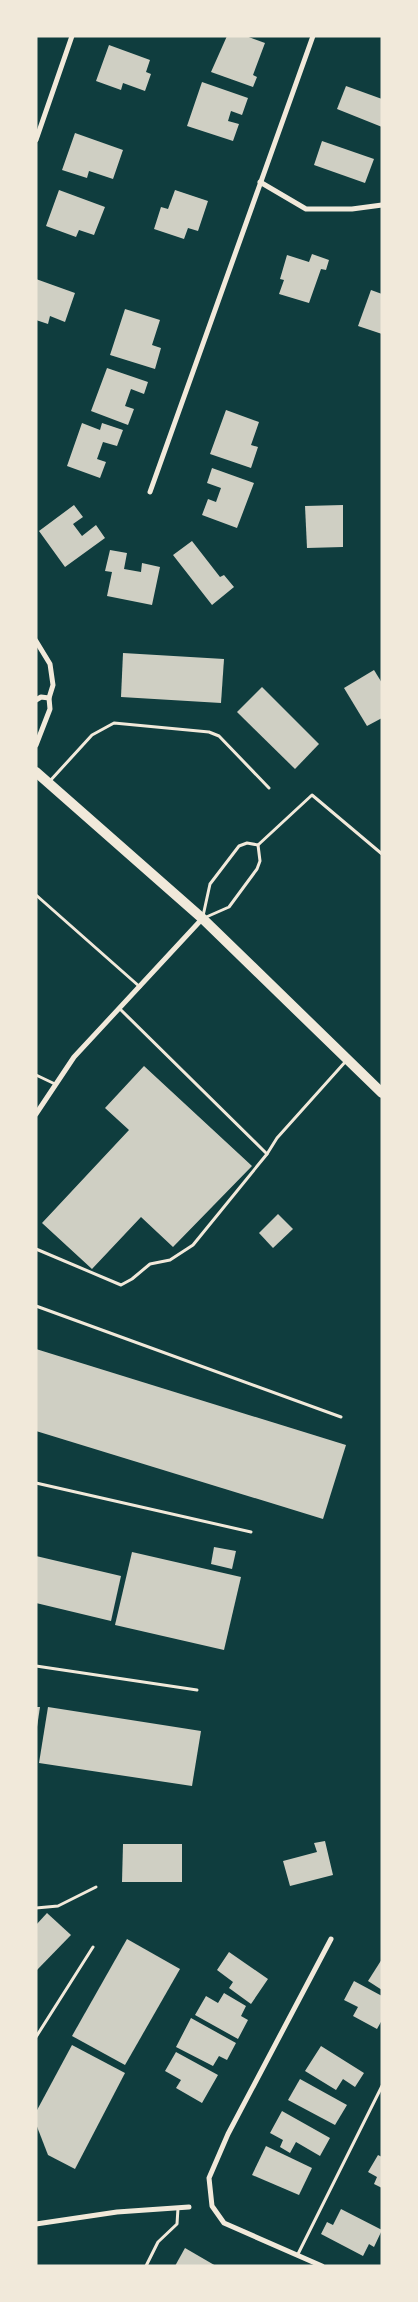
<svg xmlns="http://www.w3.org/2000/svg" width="418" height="2302" font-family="'Varela Round',sans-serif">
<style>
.building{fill:#cfcfc3}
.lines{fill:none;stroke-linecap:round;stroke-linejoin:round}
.service{stroke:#f1e9da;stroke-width:3}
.minor{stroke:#f1e9da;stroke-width:5}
.primary{stroke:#f1e9da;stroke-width:10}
</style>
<rect width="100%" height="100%" fill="#0f3d3e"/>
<!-- building -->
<g class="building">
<path d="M227,36H246L265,43L253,75L257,77L253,87L211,72Z"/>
<path d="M109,45L150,60L146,72L151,74L145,91L123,83L121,90L96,81Z"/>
<path d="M202,82L248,98L242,115L231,111L228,121L239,124L233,141L187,126Z"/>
<path d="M346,86L382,99V127L337,109Z"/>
<path d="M75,133L123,150L113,179L89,171L87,178L62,170Z"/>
<path d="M322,141L374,159L365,183L314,165Z"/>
<path d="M59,190L105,207L94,235L79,230L76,237L46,226Z"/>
<path d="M175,190L208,201L198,231L188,228L184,239L154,229L161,207L168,209Z"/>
<path d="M312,254L329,260L326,270L321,269L309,303L279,294L284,280L280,279L287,255L309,262Z"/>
<path d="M36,279L75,293L65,322L50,316L48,324L36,320Z"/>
<path d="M371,290L382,294V334L358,326Z"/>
<path d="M125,309L160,320L152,345L161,348L155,369L110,355Z"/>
<path d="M107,368L148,382L144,394L131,389L125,406L134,409L128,425L91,411Z"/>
<path d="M226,410L259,422L251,445L258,447L251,468L210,454Z"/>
<path d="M82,423L100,430L102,423L123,430L117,446L103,442L97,459L106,462L100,478L67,466Z"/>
<path d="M212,468L254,483L237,528L202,515L208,499L216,502L221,488L207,483Z"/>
<path d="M74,505L83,517L73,524L82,536L96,525L105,538L65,567L39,531Z"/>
<path d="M343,505V547L307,548L305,506Z"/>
<path d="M192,541L220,577L224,575L234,587L212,605L173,555Z"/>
<path d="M110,550L127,553L124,569L141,572L142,563L160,567L152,605L107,596L112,572L105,571Z"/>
<path d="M123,653L224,659L221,703L121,697Z"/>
<path d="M374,670L382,683V718L367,726L344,688Z"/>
<path d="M262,687L319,744L295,769L237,712Z"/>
<path d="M144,1066L252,1166L173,1247L141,1217L92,1269L42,1223L129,1130L105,1108Z"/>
<path d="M278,1214L293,1229L273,1248L259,1233Z"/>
<path d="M36,1349L346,1445L323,1519L36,1431Z"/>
<path d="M214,1547L236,1551L232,1569L211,1564Z"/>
<path d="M132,1552L241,1577L224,1650L115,1625Z"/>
<path d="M36,1556L121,1576L111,1621L36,1603Z"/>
<path d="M36,1707H40L37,1727H36Z"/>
<path d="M48,1707L201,1731L192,1786L39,1763Z"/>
<path d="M325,1841L333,1875L290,1886L283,1861L317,1852L314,1843Z"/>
<path d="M123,1844H182V1882H122Z"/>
<path d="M47,1913L71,1935L36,1971V1925Z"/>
<path d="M127,1939L180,1969L125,2065L72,2036Z"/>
<path d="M229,1952L268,1979L251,2004L229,1988L233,1982L217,1970Z"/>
<path d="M382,1959V1990L368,1981Z"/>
<path d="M354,1981L382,1996V2020L377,2029L353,2016L358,2007L344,2000Z"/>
<path d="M224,1993L246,2006L241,2016L248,2020L238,2039L195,2015L206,1996L218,2003Z"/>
<path d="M191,2018L236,2043L227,2060L219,2056L213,2066L176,2047Z"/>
<path d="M72,2045L125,2073L75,2169L48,2155L36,2124V2112Z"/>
<path d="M321,2046L364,2073L355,2087L343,2079L336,2090L305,2071Z"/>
<path d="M176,2052L218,2075L202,2103L176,2088L181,2080L165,2071Z"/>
<path d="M300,2079L347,2105L335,2125L288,2100Z"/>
<path d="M282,2111L330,2138L320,2156L296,2142L290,2153L280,2147L283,2140L270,2133Z"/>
<path d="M266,2146L312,2168L299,2195L252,2175Z"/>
<path d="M378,2155L382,2157V2188L374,2184L377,2177L368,2172Z"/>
<path d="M341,2209L382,2230L374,2247L369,2244L363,2256L321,2234L327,2222L333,2225Z"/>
<path d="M185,2248L216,2266H175Z"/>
</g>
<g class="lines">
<!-- service -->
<g class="service">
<path d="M49,782L92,735L114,723L209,732L219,736L269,788"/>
<path d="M36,895L140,987"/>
<path d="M203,916L210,884L239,846L247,843L258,845L312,795L382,854"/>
<path d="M204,918L229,907L257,869L260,861L258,845"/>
<path d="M120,1009L267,1154"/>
<path d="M36,1075L55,1084"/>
<path d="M36,1249L121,1285L132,1279L150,1264L170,1260L193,1245L267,1154L277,1138L346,1061"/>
<path d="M36,1306L341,1417"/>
<path d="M36,1483L251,1532"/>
<path d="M36,1666L197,1690"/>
<path d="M36,1908L58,1906L96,1887"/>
<path d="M36,2037L93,1947"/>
<path d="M298,2254L382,2086"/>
<path d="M146,2266L158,2242L177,2224L178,2208"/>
</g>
<!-- minor -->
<g class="minor">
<path d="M36,140L72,36"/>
<path d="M260,182L306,209H352L382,205"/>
<path d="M150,492L313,36"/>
<path d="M36,641L50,664L53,685L49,698L50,709L36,745"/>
<path d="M36,700L41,697L49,698"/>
<path d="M36,1114L74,1057L202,919"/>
<path d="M36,2224L117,2212L189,2207"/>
<path d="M322,2266L224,2223L212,2206L209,2178L228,2134L331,1939"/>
</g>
<!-- primary -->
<path class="primary" d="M36,772L203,919L382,1093"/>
</g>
<!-- border -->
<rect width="418" height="2302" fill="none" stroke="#f1e9da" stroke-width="75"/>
</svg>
